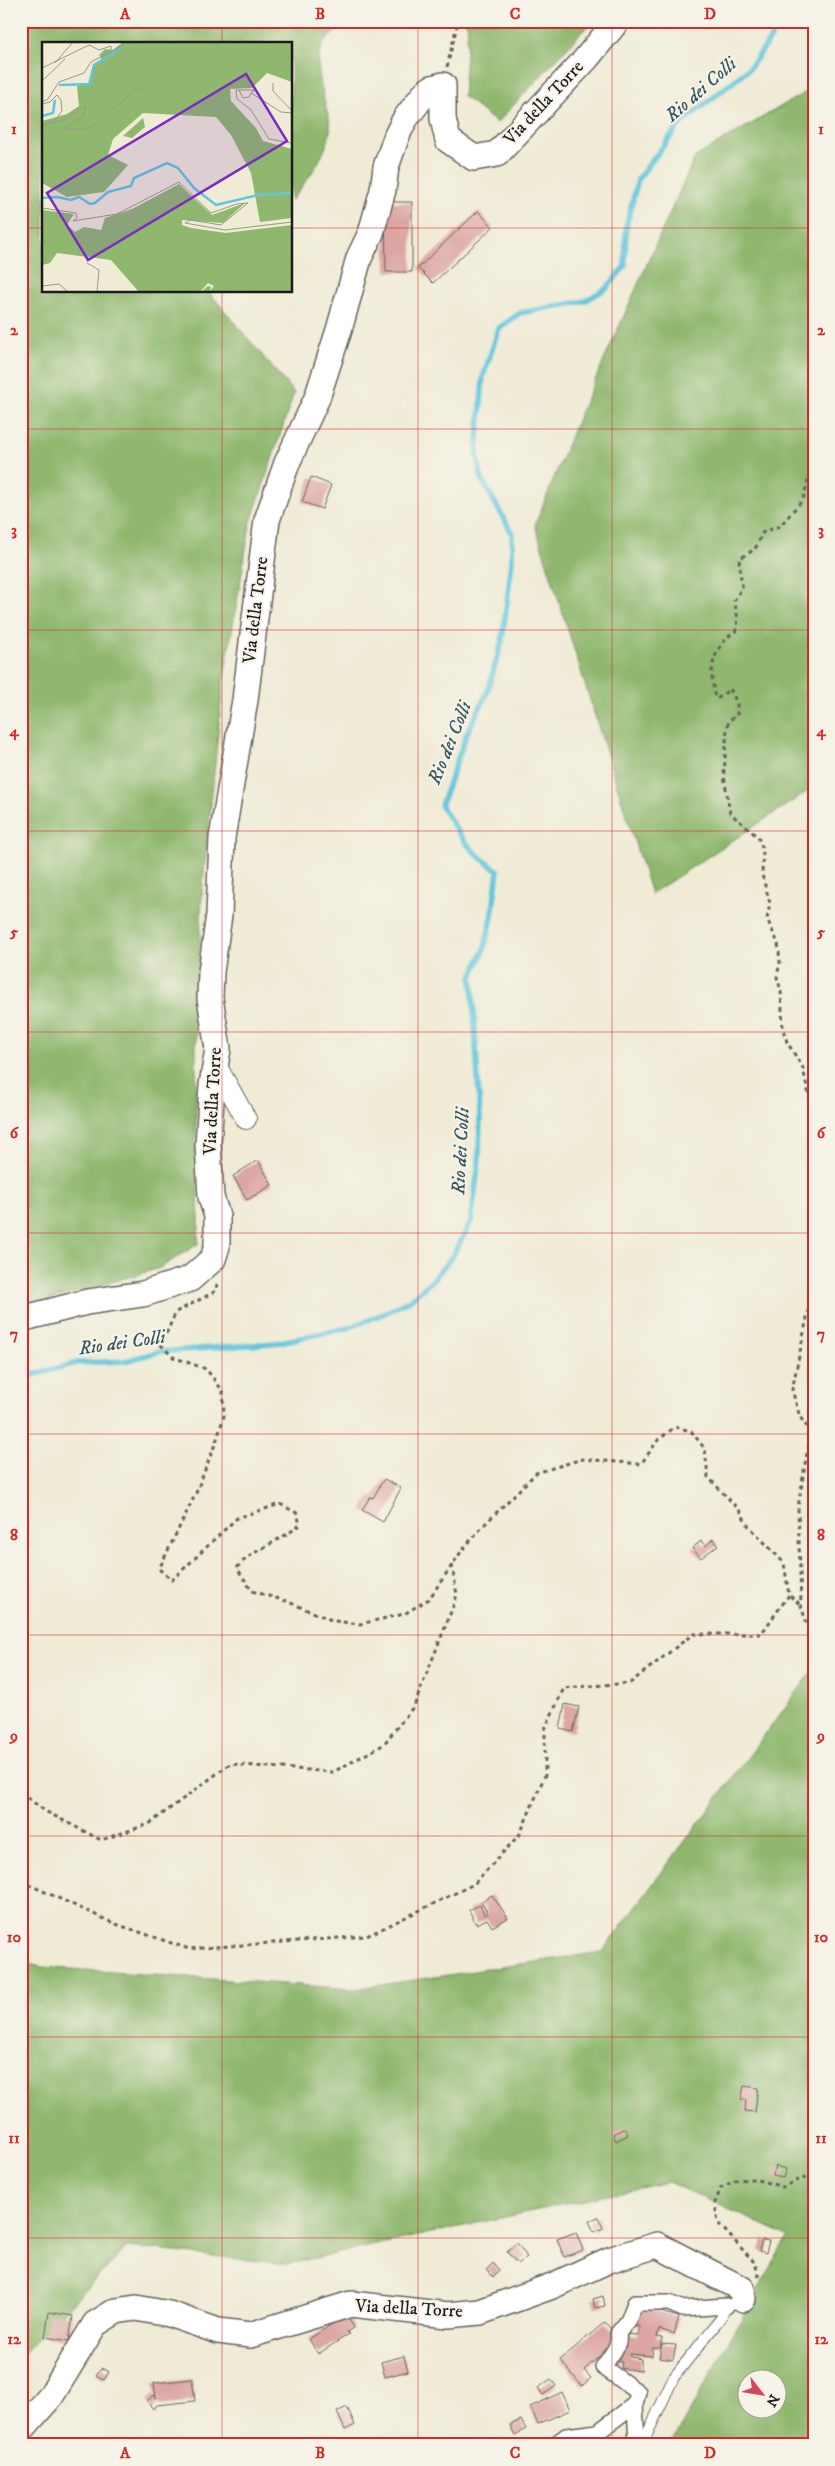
<svg xmlns="http://www.w3.org/2000/svg" width="835" height="2466" font-family="'IM FELL DW Pica',serif">
<style>
.forest{fill:#8fb86e;stroke:#566a45;fill-rule:evenodd}
.lines{fill:none;stroke-linecap:round;stroke-linejoin:round}
.stream{stroke:#60c6dd;stroke-width:5.5}
.building{fill:#dca6a3}
.service-casing{stroke:#66645d;stroke-width:12}
.pedestrian-casing{stroke:#66645d;stroke-width:18}
.minor-casing{stroke:#66645d;stroke-width:22}
.tertiary-casing{stroke:#66645d;stroke-width:28}
.path{stroke:#66645d;stroke-width:3;stroke-dasharray:4 4;stroke-linecap:butt}
.service{stroke:#fff;stroke-width:10}
.pedestrian{stroke:#fff;stroke-width:15}
.minor{stroke:#fff;stroke-width:20}
.tertiary{stroke:#fff;stroke-width:25}
.grid{fill:none;stroke:#d62828;stroke-width:1;stroke-opacity:0.55}
.labels{text-anchor:middle;dominant-baseline:central;stroke-width:4;stroke-linejoin:round;paint-order:stroke}
.street-label{font-size:18px;fill:#1c1c1c;stroke:#f7f3e8}
.water-label{font-size:19px;font-style:italic;fill:#345860;stroke:#f7f3e8}
.inset-river{fill:none;stroke:#60c6dd;stroke-width:2.5}
.inset-road{fill:none;stroke:#9b988b;stroke-width:1}
.view{fill:#7b2cbf;fill-opacity:0.15;stroke:#7b2cbf;stroke-width:2.5}
.inset-edge{fill:none;stroke:#1c1c1c;stroke-width:2.5}
.neatline{fill:none;stroke:#d62828;stroke-width:2}
.grid-label{font-size:16px;text-anchor:middle;font-weight:bold;fill:#d62828}
</style>
<rect width="100%" height="100%" fill="#f7f3e8"/>
<filter id="ink" filterUnits="userSpaceOnUse"><feTurbulence type="fractalNoise" baseFrequency=".02" numOctaves="2"/><feDisplacementMap in="SourceGraphic" scale="10" xChannelSelector="R" yChannelSelector="G"/><feConvolveMatrix kernelMatrix="1 2 1 2 8 2 1 2 1" color-interpolation-filters="sRGB"/></filter>
<filter id="wash" filterUnits="userSpaceOnUse"><feTurbulence type="fractalNoise" baseFrequency=".0096" numOctaves="4" result="noise"/><feDisplacementMap in="SourceGraphic" scale="20" xChannelSelector="R" yChannelSelector="G"/><feGaussianBlur stdDeviation="1.12" result="paint"/><feColorMatrix in="noise" values="0 0 0 0 0 0 0 0 0 0 0 0 0 0 0 0 0 1.4 0 .05"/><feComposite in="paint" operator="in"/></filter>
<g filter="url(#wash)">
<rect width="100%" height="100%" fill="#efebd5"/>
<!-- forest -->
<g class="forest">
<path d="M21,21H359C306,39 317,64 326,109C328,115 331,125 330,131C326,157 306,181 291,201V44H44V291H208L294,393L250,525L223,683L202,893L196,1030V1149L199,1221L198,1244L160,1268L21,1308Z"/>
<path d="M464,21H592L497,123L463,96L468,26Z"/>
<path d="M814,87V787L651,894L535,525L579,416L695,157Z"/>
<path d="M814,1669V2445H671L788,2236L668,2182L287,2264L127,2247L21,2356V1962L41,1967L354,1989L602,1952ZM748,2378H778V2408H748Z"/>
</g>
<g class="lines">
<!-- stream -->
<path class="stream" d="M21,1378L77,1363L125,1361L158,1352L275,1343L348,1328L383,1314L410,1300L433,1280L453,1255L471,1222L479,1160L480,1116L472,976L484,950L492,918L498,870C469,853 458,833 441,805L467,733L487,693L502,641L512,561V533L482,480L477,454L483,377L499,328L520,313L585,301L607,288L625,266L626,227L638,179L680,124L749,69L771,38L777,21"/>
</g>
<g id="blocks">
<!-- building -->
<g class="building">
<path d="M385,202H412V272H386Z"/>
<path d="M478,211L493,227L433,283L418,268Z"/>
<path d="M311,477L331,485L322,509L302,502Z"/>
<path d="M258,1160L272,1185L247,1200L233,1176Z"/>
<path d="M384,1479L401,1488L383,1522L362,1510L370,1497L373,1498Z"/>
<path d="M713,1539L718,1545L701,1558L692,1548L701,1541L705,1546Z"/>
<path d="M565,1704L579,1707L573,1732L560,1729Z"/>
<path d="M492,1895L508,1918L492,1927L487,1919L476,1924L469,1910L480,1905L485,1915L488,1913L481,1902Z"/>
<path d="M744,2086L758,2088L755,2112L745,2111L746,2100H741Z"/>
<path d="M625,2128L628,2135L616,2141L613,2134Z"/>
<path d="M775,2166L786,2169L783,2178L773,2176Z"/>
<path d="M598,2217L603,2228L594,2232L589,2221Z"/>
<path d="M576,2232L583,2250L564,2257L557,2239Z"/>
<path d="M762,2240L769,2241L766,2253L759,2251Z"/>
<path d="M517,2243L527,2257L518,2264L507,2252Z"/>
<path d="M493,2263L499,2270L493,2277L486,2270Z"/>
<path d="M603,2296L605,2306L595,2308L593,2299Z"/>
<path d="M635,2305L679,2317L674,2334L659,2329L657,2337L662,2338L660,2348H653L652,2356L630,2354V2357L641,2359V2371L621,2368L622,2362L617,2361L620,2334L638,2335L639,2326L630,2324Z"/>
<path d="M49,2312L73,2316L69,2341L45,2337Z"/>
<path d="M346,2315L354,2327L347,2332L349,2334L318,2354L309,2339Z"/>
<path d="M605,2322L619,2339L584,2370L591,2378L582,2386L560,2360Z"/>
<path d="M662,2344L676,2345L673,2360L659,2358Z"/>
<path d="M404,2356L408,2371L385,2377L381,2362Z"/>
<path d="M101,2368L109,2372L104,2380L96,2375Z"/>
<path d="M192,2379L195,2401L157,2405L153,2409L147,2401L154,2395L156,2398L154,2383Z"/>
<path d="M551,2379L556,2386L543,2395L538,2388Z"/>
<path d="M562,2392L570,2410L538,2424L530,2407Z"/>
<path d="M347,2407L355,2425L345,2430L337,2412Z"/>
<path d="M521,2420L526,2429L515,2435L510,2425Z"/>
</g>
</g>
</g>
<g filter="url(#ink)">
<use href="#blocks" fill-opacity="0" stroke="#66645d" stroke-width="1"/>
<g class="lines">
<!-- service casing -->
<g class="service-casing">
<path id="service" d="M642,2445L674,2377L721,2318L726,2306L732,2304"/>
</g>
<!-- pedestrian casing -->
<g class="pedestrian-casing">
<g id="pedestrian">
<path d="M635,2404L638,2392L603,2367C610,2356 621,2346 618,2333L628,2321L635,2303H669L683,2309L726,2306"/>
<path d="M554,2445L566,2436L598,2432L635,2404L637,2445"/>
</g>
</g>
<!-- minor casing -->
<g class="minor-casing">
<path id="minor" d="M216,1065L246,1119"/>
</g>
<!-- tertiary casing -->
<g class="tertiary-casing">
<g id="tertiary">
<path d="M21,1319L87,1302L143,1294L190,1279L213,1259L217,1246V1216L211,1197L208,1144L212,1085L218,1049L210,998L211,972L219,915L222,838L245,700L267,520L287,463L317,398L339,330L359,258L371,233L383,190L386,167L397,135L405,119L426,92L432,88L443,85V119L448,140L474,158L497,154L585,60L617,21"/>
<path d="M21,2430L51,2396L95,2324L116,2311L136,2308L169,2314L218,2331L250,2335L351,2304L448,2315L480,2312L552,2286L609,2260L657,2245L742,2289L743,2299"/>
</g>
</g>
<!-- path -->
<g class="path">
<path d="M447,67L458,21"/>
<path d="M21,92V123"/>
<path d="M814,474L809,478L803,499L799,504L780,526L763,532L755,549L739,559L742,588L734,601C737,613 739,619 736,631C717,643 709,664 713,685C714,691 713,694 717,699L730,689L737,703V716L729,720L727,728L724,776L730,813L758,837L763,850L762,875L770,903L767,919L778,943L780,962L777,977L781,991L783,1029L787,1042L803,1068L814,1119"/>
<path d="M217,1284L216,1291L176,1312L161,1345L173,1357L206,1369L223,1391L224,1416L217,1439L196,1493L159,1569L172,1580L237,1518L280,1504L297,1513L300,1525C282,1540 247,1553 237,1568L252,1591L286,1601L334,1621L360,1624L404,1614L429,1599L463,1549L484,1525L536,1473L582,1459L641,1464L658,1440L675,1427L691,1431L705,1449L708,1477L741,1512L747,1524L784,1563L789,1595L801,1605"/>
<path d="M814,1430L807,1453L798,1507L801,1605L807,1625L814,1628"/>
<path d="M812,1434L800,1417L792,1390L814,1284"/>
<path d="M21,1793L45,1811L101,1840L149,1824L230,1764L333,1772L383,1745L414,1706L449,1617L457,1595L452,1565"/>
<path d="M21,1881L113,1923L189,1949L367,1936L474,1884L520,1834L545,1775V1729L564,1688L630,1683L693,1634H761L789,1595"/>
<path d="M759,2277L755,2263L718,2223L715,2203L721,2188L736,2180L754,2179L783,2187L814,2173"/>
</g>
<!-- service -->
<use href="#service" class="service"/>
<!-- pedestrian -->
<use href="#pedestrian" class="pedestrian"/>
<!-- minor -->
<use href="#minor" class="minor"/>
<!-- tertiary -->
<use href="#tertiary" class="tertiary"/>
</g>
</g>
<!-- grid -->
<path class="grid" d="M222,21V44M418,21V2445M612,21V2445M21,228H44M291,228H814M222,291V2445M21,429H814M21,630H814M21,831H814M21,1032H814M21,1233H814M21,1434H814M21,1635H814M21,1836H814M21,2037H814M21,2238H814"/>
<g class="labels">
<!-- street labels -->
<g class="street-label">
<text transform="translate(544 103) rotate(-47)">Via della Torre</text>
<text transform="translate(256 610) rotate(-83)">Via della Torre</text>
<text transform="translate(213 1101) rotate(-87)">Via della Torre</text>
<text transform="translate(409 2309) rotate(3)">Via della Torre</text>
</g>
<!-- water labels -->
<g class="water-label">
<text transform="translate(701 90) rotate(-41)">Rio dei Colli</text>
<text transform="translate(450 743) rotate(-68)">Rio dei Colli</text>
<text transform="translate(461 1151) rotate(-87)">Rio dei Colli</text>
<text transform="translate(122 1343) rotate(-8)">Rio dei Colli</text>
</g>
</g>
<!-- overview -->
<g transform="translate(42 42)">
<rect width="250" height="250" fill="#efebd5"/>
<path d="M81,0H250V40L225,31L210,46L188,47L189,59L214,86L221,99L250,107V176L218,180L209,131L189,93L174,75L101,71L71,97L66,113L86,123L62,150L25,155L0,141V79L25,72L37,64L35,44L46,42L50,26L60,18L57,13L63,7L71,8ZM101,76L103,85L90,96L81,94ZM137,142L170,173L203,161L181,181L140,178V183L149,186L184,191L250,183V250H159L166,244L169,245L168,249L172,244L166,241L158,250H97L69,218L15,211L8,221L0,223V168L32,172L25,183L33,190L42,185L59,188L63,176L90,167Z" fill="#8fb86e"/>
<path class="inset-river" d="M17,43L48,42L52,23L78,7M0,74L11,71L13,58M0,156L15,155L29,158L37,155L48,162L53,161L66,150L89,144L92,136L125,121L136,126L152,146L174,163L216,153L250,151"/>
<path class="inset-road" d="M13,21L31,0M0,26L47,3L57,8L69,4V8M0,39L23,17M231,41V49L250,69M197,48L201,56L207,55L209,51M0,60L6,57L17,40L42,31L49,20L81,3L80,0M0,62L8,60L15,53L19,58L20,69L14,77L0,84M250,71L239,70L209,51L213,48H194L195,57L209,68L227,97L250,101M4,82L19,79L44,64L41,75L20,87H44L56,80L93,48L99,47L104,51M0,166L34,171L35,176L31,179M31,179L75,172L137,140L169,171L195,162L206,161L179,183L148,178L143,181M143,181L183,188L250,180M45,221L57,228L55,250M0,244L17,242L26,250"/>
<path class="view" d="M204,32L245,99L46,218L5,151Z"/>
<rect width="250" height="250" class="inset-edge"/>
</g>
<!-- margin -->
<rect width="835" height="2466" fill="none" stroke="#f7f3e8" stroke-width="55"/>
<!-- north arrow -->
<g transform="translate(762 2394) rotate(121)"><circle r="24" fill="#f7f3e8" stroke="#9f9d96"/>
<path d="M0-4L9 19L0 12L-9 19Z" fill="#d1495b"/>
<text y="-8" font-size="14" font-weight="bold" text-anchor="middle" fill="#1c1c1c">N</text>
</g>
<rect x="28" y="28" width="780" height="2410" class="neatline"/>
<g class="grid-label">
<text x="125" y="19">A</text>
<text x="320" y="19">B</text>
<text x="515" y="19">C</text>
<text x="710" y="19">D</text>
<text x="14" y="134">1</text>
<text x="821" y="134">1</text>
<text x="14" y="335">2</text>
<text x="821" y="335">2</text>
<text x="14" y="535">3</text>
<text x="821" y="535">3</text>
<text x="14" y="736">4</text>
<text x="821" y="736">4</text>
<text x="14" y="937">5</text>
<text x="821" y="937">5</text>
<text x="14" y="1138">6</text>
<text x="821" y="1138">6</text>
<text x="14" y="1339">7</text>
<text x="821" y="1339">7</text>
<text x="14" y="1540">8</text>
<text x="821" y="1540">8</text>
<text x="14" y="1741">9</text>
<text x="821" y="1741">9</text>
<text x="14" y="1942">10</text>
<text x="821" y="1942">10</text>
<text x="14" y="2143">11</text>
<text x="821" y="2143">11</text>
<text x="14" y="2344">12</text>
<text x="821" y="2344">12</text>
<text x="125" y="2458">A</text>
<text x="320" y="2458">B</text>
<text x="515" y="2458">C</text>
<text x="710" y="2458">D</text>
</g>
</svg>
